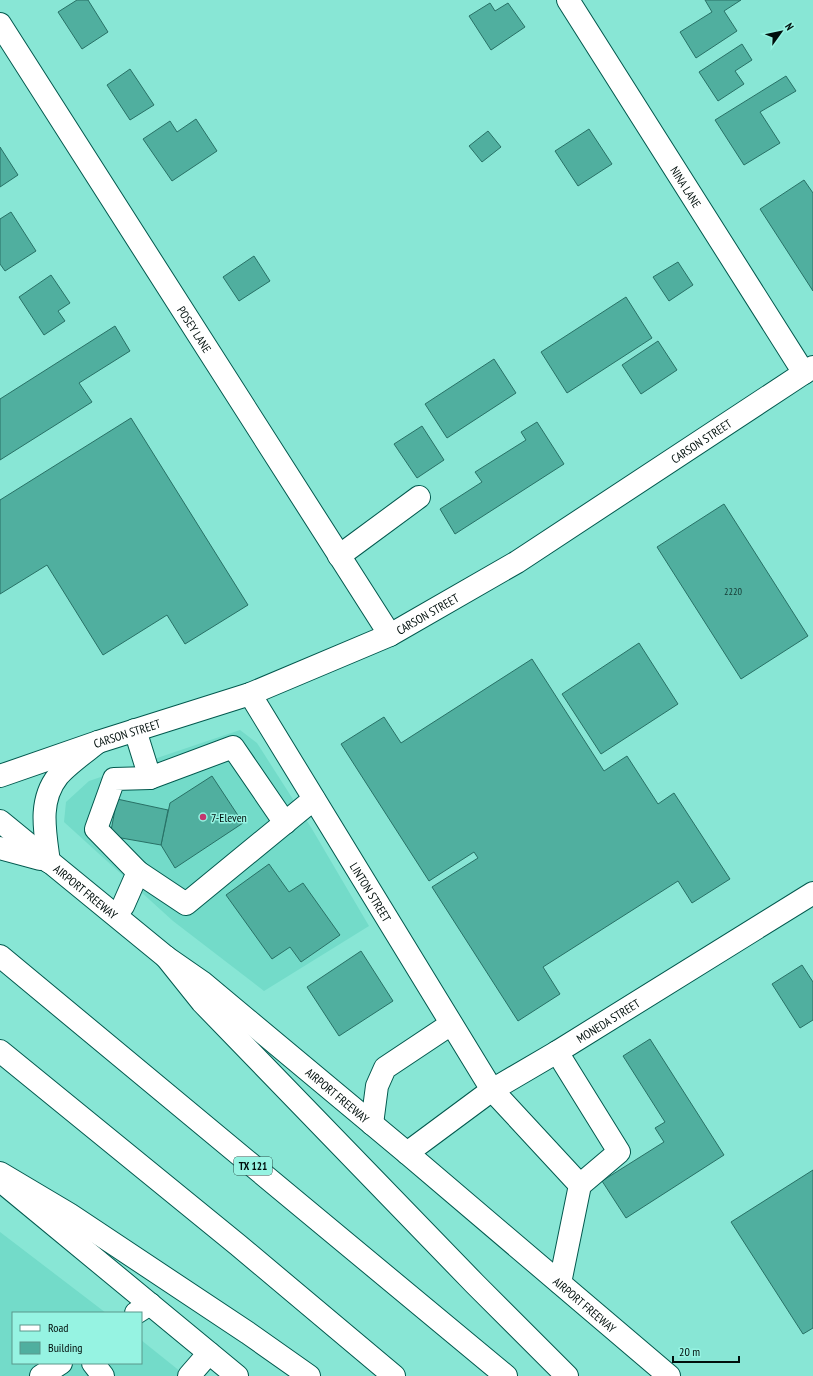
<svg xmlns="http://www.w3.org/2000/svg" width="813" height="1376" font-family="'PT Sans Narrow',sans-serif">
<style>
.built{fill:#73dbc9}
.building{fill:#50af9f;stroke:#287166}
.lines{fill:none;stroke-linecap:round;stroke-linejoin:round}
.minor-casing{stroke:#02594e;stroke-width:24}
.major-casing{stroke:#02594e;stroke-width:24}
.highway-casing{stroke:#02594e;stroke-width:24}
.minor{stroke:#fff;stroke-width:22}
.major{stroke:#fff;stroke-width:22}
.highway{stroke:#fff;stroke-width:22}
.poi-dot{fill:#c3386f;stroke:#96f3e2;stroke-width:1.5}
.labels{text-anchor:middle;dominant-baseline:central;stroke-width:3;stroke-linejoin:round;paint-order:stroke}
.number-label{font-size:10px;fill:#143731}
.shield{fill:#96f3e2;stroke:#2d534c;stroke-width:1}
.shield-label{font-size:11px;font-weight:bold;fill:#000f0c}
.street-label{font-size:12px;fill:#000f0c;stroke:#96f3e2}
.poi-label{font-size:12px;fill:#000f0c;stroke:#96f3e2;text-anchor:start}
</style>
<rect width="100%" height="100%" fill="#88e6d5"/>
<!-- built -->
<g class="built">
<path d="M240,730L257,743L312,829L369,926L264,991L173,921L64,822L66,802L89,781Z"/>
<path d="M0,1232L106,1313H13V1363H141V1340L186,1376H0Z"/>
</g>
<!-- building -->
<g class="building">
<path d="M77,0H88L108,32L82,49L58,12Z"/>
<path d="M705,0H741L724,11L737,31L696,58L680,32L712,12Z"/>
<path d="M490,3L495,11L508,3L525,27L491,50L469,16Z"/>
<path d="M742,44L752,60L735,71L744,84L718,101L699,72Z"/>
<path d="M130,69L154,105L130,120L107,85Z"/>
<path d="M786,76L796,91L760,112L780,143L744,165L715,120Z"/>
<path d="M196,119L217,151L172,181L143,139L170,121L177,132Z"/>
<path d="M589,129L612,164L578,186L555,151Z"/>
<path d="M488,131L501,147L482,162L469,146Z"/>
<path d="M0,147L18,175L0,187Z"/>
<path d="M804,180L813,193V291L760,209Z"/>
<path d="M11,212L36,251L5,271L0,264V219Z"/>
<path d="M254,256L270,281L239,301L223,277Z"/>
<path d="M678,262L693,285L669,301L653,277Z"/>
<path d="M51,275L70,303L58,311L65,321L44,335L19,297Z"/>
<path d="M626,297L652,338L567,393L541,352Z"/>
<path d="M115,326L130,351L79,383L92,402L0,460V399Z"/>
<path d="M658,341L677,370L641,394L622,365Z"/>
<path d="M494,359L516,393L447,438L425,404Z"/>
<path d="M131,418L248,605L185,644L167,615L103,655L47,565L0,594V500Z"/>
<path d="M537,422L564,464L455,534L440,509L482,482L475,472L526,440L521,432Z"/>
<path d="M422,426L444,460L417,478L394,444Z"/>
<path d="M724,504L808,636L741,679L657,547Z"/>
<path d="M639,643L678,704L601,754L562,694Z"/>
<path d="M532,659L604,771L627,756L658,804L674,793L730,879L692,903L678,881L543,967L560,994L518,1021L432,887L478,858L474,852L429,881L341,744L384,717L401,743Z"/>
<path d="M212,776L243,823L175,868L161,845L170,803Z"/>
<path d="M117,799L168,810L161,845L110,836Z"/>
<path d="M269,864L289,892L303,883L340,935L301,962L290,947L272,959L226,895Z"/>
<path d="M361,951L393,1001L339,1036L307,987Z"/>
<path d="M802,965L813,982V1020L800,1028L772,984Z"/>
<path d="M650,1039L724,1155L626,1218L602,1181L664,1142L655,1128L665,1122L623,1056Z"/>
<path d="M813,1170V1328L803,1334L731,1222Z"/>
</g>
<g class="lines">
<!-- minor casing -->
<g class="minor-casing">
<g id="minor">
<path id="s1" d="M568,0L804,373"/>
<path id="s2" d="M0,24L390,635"/>
<path d="M339,556L419,497"/>
<path id="s3" d="M250,694L492,1090L580,1185"/>
<path d="M135,730L150,778L233,747L285,823"/>
<path id="s4" d="M0,776L98,742L250,694L390,635L517,562L813,367"/>
<path d="M138,872L96,829L114,779L150,778"/>
<path d="M123,906L138,872L186,904L314,799"/>
<path d="M557,1052L619,1152L580,1185L560,1283"/>
<path d="M372,1124L377,1086L385,1068L451,1024"/>
<path id="s5" d="M407,1153L492,1090L557,1052L813,893"/>
<path d="M136,1313L150,1304"/>
<path d="M93,1363L103,1376"/>
<path d="M41,1376L61,1363"/>
<path d="M189,1376L209,1353"/>
</g>
</g>
<!-- major casing -->
<g class="major-casing">
<g id="major">
<path id="s6" d="M0,821L166,957L202,982L407,1153L669,1376"/>
<path d="M0,848L40,859"/>
<path d="M49,862C45,832 38,801 58,776C67,765 87,751 98,742"/>
<path d="M2,1182L237,1376"/>
</g>
</g>
<!-- highway casing -->
<g class="highway-casing">
<g id="highway">
<path d="M0,956L506,1376"/>
<path d="M166,957L202,1002L475,1284L567,1376"/>
<path d="M0,1051L238,1245L394,1376"/>
<path d="M0,1173L69,1214L248,1333L309,1376"/>
</g>
</g>
<!-- minor -->
<use href="#minor" class="minor"/>
<!-- major -->
<use href="#major" class="major"/>
<!-- highway -->
<use href="#highway" class="highway"/>
</g>
<!-- markers -->
<circle class="poi-dot" cx="203" cy="817" r="4"/>
<g class="labels">
<!-- number labels -->
<g class="number-label">
<text x="733" y="591">2220</text>
</g>
<!-- shield labels -->
<rect class="shield" x="234" y="1157" width="38" height="18" rx="3"/>
<g class="shield-label">
<text x="253" y="1166">TX 121</text>
</g>
<!-- street labels -->
<g class="street-label">
<text stroke="none"><textPath href="#s1" startOffset="221">NINA LANE</textPath></text>
<text stroke="none"><textPath href="#s2" startOffset="362">POSEY LANE</textPath></text>
<text stroke="none"><textPath href="#s4" startOffset="782">CARSON STREET</textPath></text>
<text stroke="none"><textPath href="#s4" startOffset="458">CARSON STREET</textPath></text>
<text stroke="none"><textPath href="#s4" startOffset="134">CARSON STREET</textPath></text>
<text stroke="none"><textPath href="#s6" startOffset="111">AIRPORT FREEWAY</textPath></text>
<text stroke="none"><textPath href="#s3" startOffset="232">LINTON STREET</textPath></text>
<text stroke="none"><textPath href="#s5" startOffset="241">MONEDA STREET</textPath></text>
<text stroke="none"><textPath href="#s6" startOffset="435">AIRPORT FREEWAY</textPath></text>
<text stroke="none"><textPath href="#s6" startOffset="759">AIRPORT FREEWAY</textPath></text>
</g>
<!-- poi labels -->
<g class="poi-label">
<text x="211" y="817">7-Eleven</text>
</g>
</g>
<!-- legend -->
<rect x="12" y="1312" width="130" height="52" fill="#96f3e2" stroke="#5a988c"/>
<rect x="20" y="1325" width="20" height="6" fill="#ffffff" stroke="#5a988c"/>
<text x="48" y="1332" font-size="12" fill="#000f0c">Road</text>
<rect x="20" y="1342" width="20" height="12" fill="#50af9f" stroke="#5a988c"/>
<text x="48" y="1352" font-size="12" fill="#000f0c">Building</text>
<!-- north arrow -->
<g transform="translate(781 32) rotate(57)" stroke="#96f3e2" stroke-width="3" paint-order="stroke">
<path d="M0-3L7 15L0 10L-7 15Z" fill="#000f0c"/>
<text y="-6" font-size="11" font-weight="bold" text-anchor="middle" fill="#000f0c">N</text>
</g>
<!-- scale -->
<path d="M673 1356v6h66v-6" fill="none" stroke="#000f0c" stroke-width="2"/>
<text x="679" y="1356" font-size="12" fill="#000f0c" stroke="#96f3e2" stroke-width="3" paint-order="stroke">20 m</text>
</svg>
